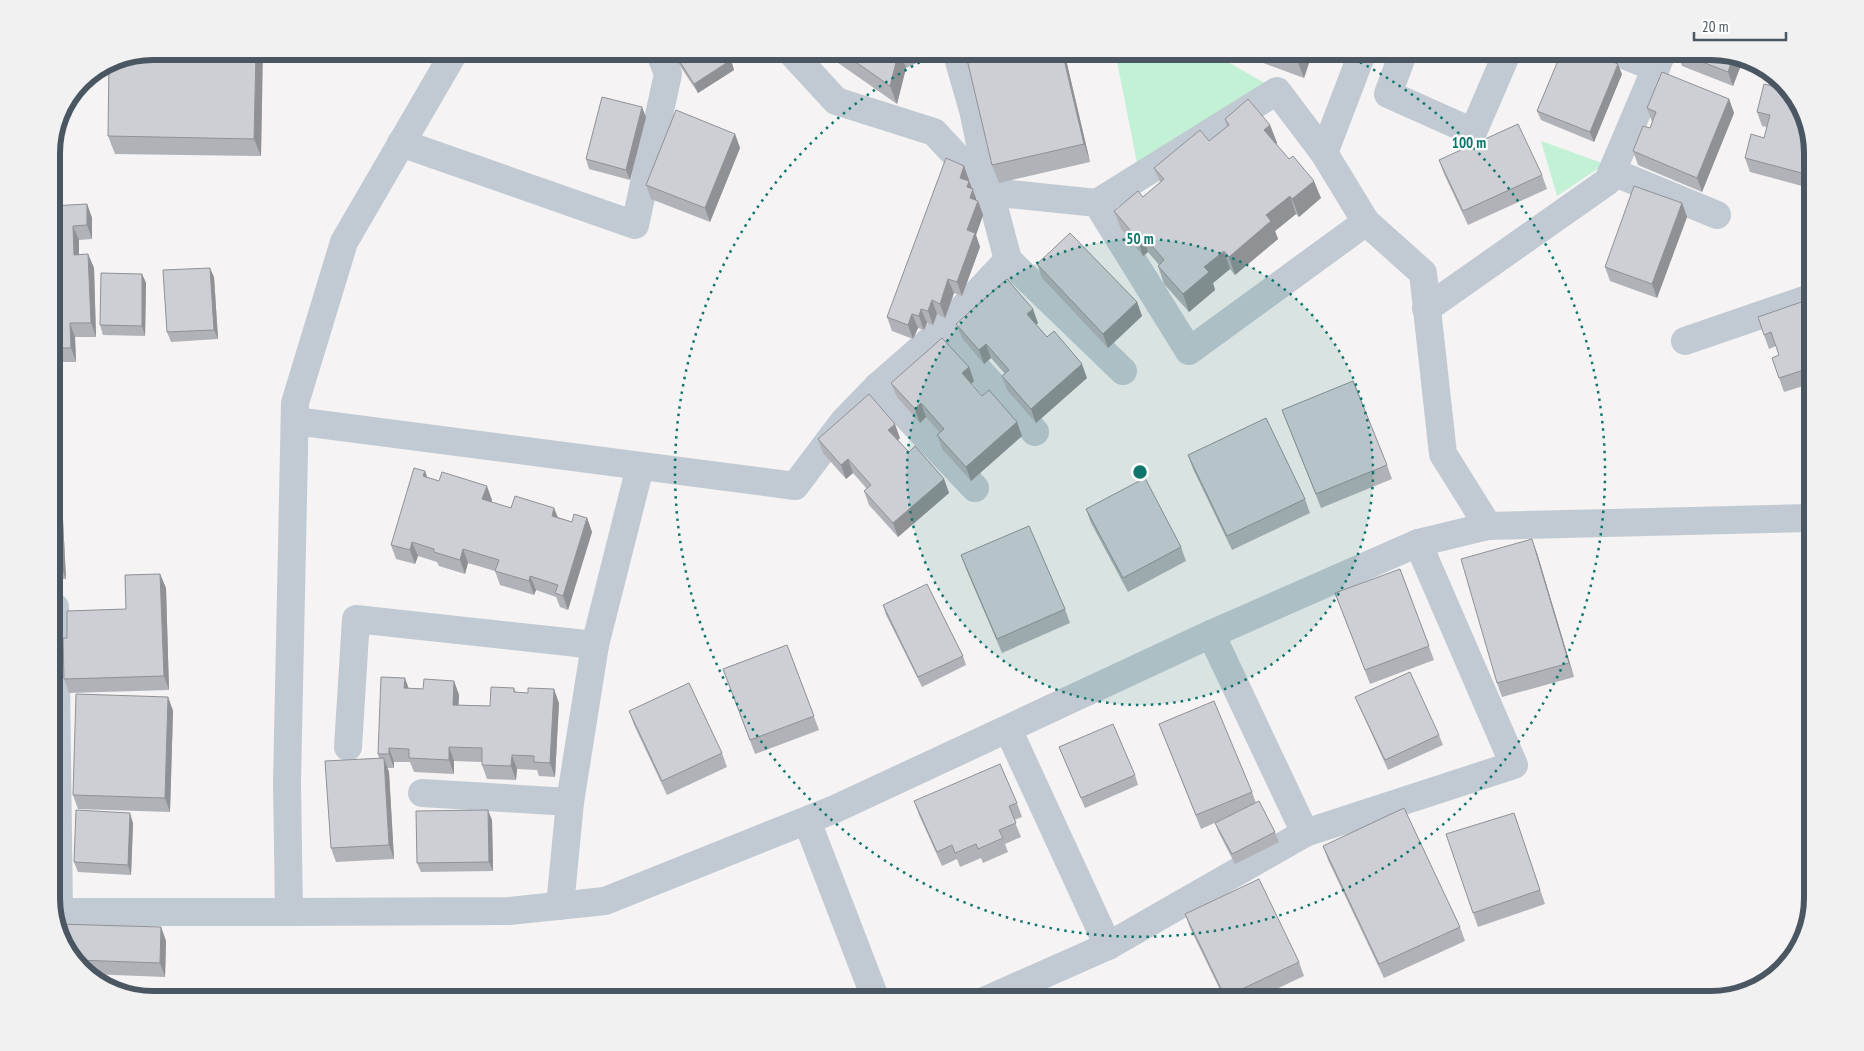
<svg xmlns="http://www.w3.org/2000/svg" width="1864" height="1051" font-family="'PT Sans Narrow',sans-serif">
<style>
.green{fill:#c3f1d5}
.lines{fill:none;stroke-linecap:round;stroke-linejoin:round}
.minor{stroke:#c1cad2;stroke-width:28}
.wall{fill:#b0b2b7}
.shaded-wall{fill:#909195}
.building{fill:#cdcfd5;stroke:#909195}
.ring{fill:none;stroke:#0f766e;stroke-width:2.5;stroke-dasharray:2.5 5}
.rim{fill:none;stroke:#4a5661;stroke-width:6}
.centre{fill:#0f766e;stroke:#fff;stroke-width:2.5}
.ring-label{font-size:15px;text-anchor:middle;font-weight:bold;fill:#0f766e;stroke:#fff;stroke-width:4.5;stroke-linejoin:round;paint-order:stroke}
</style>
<rect width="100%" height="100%" fill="#f5f3f3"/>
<!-- green -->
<g class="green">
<path d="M1115,51H1209L1268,85L1139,173Z"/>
<path d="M1541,141L1605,164L1557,196Z"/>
</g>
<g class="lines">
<!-- minor -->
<g class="minor">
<path d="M790,51L836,101L934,132L990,192"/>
<path d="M956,51L973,110L990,192"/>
<path d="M1404,51L1388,94L1473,132L1508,51"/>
<path d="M1614,51L1656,68"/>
<path d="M401,143L635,225L668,74L659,51"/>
<path d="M1324,153L1366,222"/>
<path d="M1613,172L1717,215"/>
<path d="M1097,203L1277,91L1324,153L1363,51"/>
<path d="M1008,260L1123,371"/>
<path d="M1426,309L1608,181L1663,51"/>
<path d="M942,330L1035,432"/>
<path d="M1685,341L1813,297"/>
<path d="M878,386L975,488"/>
<path d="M295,421L795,486L844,421L878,386L942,330L1008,260L990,192L1097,203L1189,351L1366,222L1423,273L1443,454L1488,526L1813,518"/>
<path d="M1418,543L1488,526"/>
<path d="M55,607L59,912"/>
<path d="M1211,634L1305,833"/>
<path d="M1008,729L1108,946"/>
<path d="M348,747L356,619L595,645L640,467"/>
<path d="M422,793L570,802"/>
<path d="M807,821L876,1000"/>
<path d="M560,906L570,802L595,645"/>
<path d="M54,912H289L287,783L295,403L344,242L455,51"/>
<path d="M289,912L509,911L605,901L835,809L1211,634L1418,543L1514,765L1305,833L1108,946L986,1000"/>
</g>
</g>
<!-- wall -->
<g class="wall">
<path d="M153,51H262L261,156L115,154L108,136Z"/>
<path d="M670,51H725L731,60L734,70L698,93Z"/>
<path d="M821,51H942L906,68L897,104Z"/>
<path d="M1064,51L1090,162L999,183L992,165Z"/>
<path d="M1231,51H1313L1304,78Z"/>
<path d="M1677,52L1743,60L1733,86L1682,66Z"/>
<path d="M1622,74L1594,142L1541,120L1537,111Z"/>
<path d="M1789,90L1813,147V189L1750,172L1745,158L1764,138L1767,127L1762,126L1757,112Z"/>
<path d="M1729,99L1734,113L1702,192L1638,165L1633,151L1650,128L1652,122L1647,108Z"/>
<path d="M646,117L630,180L589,169L586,159Z"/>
<path d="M1225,119L1270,125L1277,143L1276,144L1321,198L1299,217L1296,214L1275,231L1278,239L1235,275L1230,269L1213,283L1215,290L1189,312L1164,284L1158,266L1159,265L1148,252L1143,256L1121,229L1114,211L1143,197L1160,182L1154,168L1209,141L1227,126Z"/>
<path d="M735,134L740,148L710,222L651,199L646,185Z"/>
<path d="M1439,160L1542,175L1547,189L1468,225L1444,174Z"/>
<path d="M964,166L972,189H973L977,201H978L983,215L976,235L980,247L962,296L954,293L945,318L937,314L933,325L927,323L924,330L918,328L913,339L892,331L887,317Z"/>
<path d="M1682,203L1687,217L1657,298L1610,281L1605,267Z"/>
<path d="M87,204L92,218V239L79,240V254H88L94,268L96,337H75L76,362H51V206Z"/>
<path d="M1037,264L1137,302L1142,316L1108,348L1042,278Z"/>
<path d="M142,274L146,283L145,336L103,335L100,325Z"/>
<path d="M214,277L218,339L171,342L167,332Z"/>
<path d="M1813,298V383L1784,392L1772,358L1779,355L1776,346L1769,349L1764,335Z"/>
<path d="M1038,323L1036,325L1047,337L1087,378L1036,423L1007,390L1002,376L1005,374L991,358L984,364L962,338L956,324Z"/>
<path d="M969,367L974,381L971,384L982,396L1017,422L1022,436L971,481L942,449L937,435L940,433L926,417L920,423L897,397L891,383Z"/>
<path d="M1282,410L1387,465L1392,479L1321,508Z"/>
<path d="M900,438L898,440L909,452L944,479L949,493L898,537L869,505L864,491L867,489L853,473L846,479L823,453L818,439Z"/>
<path d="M51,451H56L60,460L66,579H51Z"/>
<path d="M1188,455L1305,499L1310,513L1232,550L1193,469Z"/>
<path d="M425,471L427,478L492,500L491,502L511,508H554L558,517L572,522L587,518L592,532L568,610L560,607L556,597L536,590L534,595L500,585L495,571L468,563L465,574L439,566L437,562L418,556L415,564L396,559L391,545Z"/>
<path d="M1086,509L1181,547L1186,561L1128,592L1091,523Z"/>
<path d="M1537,553L1574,677L1502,697L1497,683Z"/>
<path d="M961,555L1065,609L1070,623L1002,653L966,569Z"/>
<path d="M1400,569L1434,660L1370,684L1335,593Z"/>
<path d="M160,574L166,588L169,690L69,693L64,679L67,638L126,609Z"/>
<path d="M883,605L963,656L966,665L922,687L886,615Z"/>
<path d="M787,645L819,730L755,754L723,669Z"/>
<path d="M454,681L459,695L458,705L490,706L514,688L516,693L559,703L555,777L539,776L537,770L517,769L516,780L487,779L482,765V762L454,761V774L414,772L410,762H394V768H387L389,772L394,859L336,862L331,848L379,758L378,754L408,688L423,689Z"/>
<path d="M168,697L173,711L170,812L78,809L73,795Z"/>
<path d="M1355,697L1439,735L1443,745L1388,770L1359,706Z"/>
<path d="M629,711L722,753L727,767L667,795L634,725Z"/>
<path d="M1159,724L1252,792L1256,803L1275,832L1279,842L1235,864L1219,833L1215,823L1221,820L1201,829Z"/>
<path d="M1059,747L1135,775L1138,785L1085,808Z"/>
<path d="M914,801L1017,803L1022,817L1014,820L1021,837L1005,844L1008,852L983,863L981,858L960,867L957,859L942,866L919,815Z"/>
<path d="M1514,813L1545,904L1478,927L1473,913Z"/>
<path d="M492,820L493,871L421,872L417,863Z"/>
<path d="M133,823L131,875L78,872L74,862Z"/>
<path d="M1323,846L1460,927L1465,941L1384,978L1328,860Z"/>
<path d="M1185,914L1299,962L1304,976L1253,1000H1225L1190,928Z"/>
<path d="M161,927L166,941L165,977L90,974L65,949Z"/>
</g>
<!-- shaded-wall -->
<g class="shaded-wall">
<path d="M256,51H262L263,52L261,156L254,139Z"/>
<path d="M899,51H900L906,68L897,104L890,86Z"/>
<path d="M1062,51H1064L1090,162L1084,144Z"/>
<path d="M1300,51H1313L1304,78L1297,60Z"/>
<path d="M1733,57L1743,60L1733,86L1728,72Z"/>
<path d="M731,60L734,70L698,93L694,84Z"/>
<path d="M1618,64L1622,74L1594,142L1590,132Z"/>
<path d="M1729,99L1734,113L1702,192L1697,178Z"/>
<path d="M642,107L646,117L630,180L626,170Z"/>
<path d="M1270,125L1277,143L1271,148L1264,130Z"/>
<path d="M735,134L740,148L710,222L705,208Z"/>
<path d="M1809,135L1813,147L1806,145Z"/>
<path d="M964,166L969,180L965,192L960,178Z"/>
<path d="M969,181L978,203V201L983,215L976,235L980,247L962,296L957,282L967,230L970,198L967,187Z"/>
<path d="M1314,181L1321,198L1299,217L1292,199Z"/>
<path d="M1290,196L1296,214L1275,231L1278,239L1235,275L1229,257L1266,215Z"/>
<path d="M1682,203L1687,217L1657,298L1652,284Z"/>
<path d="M87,204L92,218V239L87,225Z"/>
<path d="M73,226L79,240V269L74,255Z"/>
<path d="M1142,234L1148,252L1143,256L1137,238Z"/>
<path d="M1224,251L1230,269L1213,283L1215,290L1189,312L1183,294L1204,267Z"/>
<path d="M88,254L94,268L96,337L91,323Z"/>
<path d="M210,268L214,277L218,339L214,330Z"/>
<path d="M142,274L146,283L145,336L142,326Z"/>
<path d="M948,279L954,293L945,318L940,304Z"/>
<path d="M932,300L937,314L933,325L928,311Z"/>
<path d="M1137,302L1142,316L1108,348L1103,334Z"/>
<path d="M921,309L927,323L924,330L919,316Z"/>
<path d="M1033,309L1038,323L1032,328L1027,314Z"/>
<path d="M912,314L918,328L913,339L908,325Z"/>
<path d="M70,323L75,337L76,362L71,348Z"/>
<path d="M986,344L991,358L984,364L979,350Z"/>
<path d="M1082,364L1087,378L1036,423L1031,409Z"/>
<path d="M969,367L974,381L967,387L962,373Z"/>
<path d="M921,403L926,417L920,423L915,409Z"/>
<path d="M1017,422L1022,436L971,481L966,467Z"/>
<path d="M895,424L900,438L894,444L888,430Z"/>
<path d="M56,451L60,460L66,579L62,569Z"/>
<path d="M848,459L853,473L846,479L841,465Z"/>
<path d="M425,471L430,485L423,476Z"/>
<path d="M944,479L949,493L898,537L893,523Z"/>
<path d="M487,486L492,500L488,513L482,499Z"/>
<path d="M554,508L559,522L552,516Z"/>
<path d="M587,518L592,532L568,610L563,596Z"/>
<path d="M1532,539L1537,553L1574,677L1569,663Z"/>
<path d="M412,542L418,556L415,564L410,550Z"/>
<path d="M463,549L468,563L465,574L460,560Z"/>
<path d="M160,574L166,588L169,690L164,676Z"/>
<path d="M530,576L536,590L534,595L529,581Z"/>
<path d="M405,678L410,692L404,688Z"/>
<path d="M454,681L459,695L458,719L453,705Z"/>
<path d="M554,689L559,703L555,777L550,763Z"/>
<path d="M168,697L173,711L170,812L165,798Z"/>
<path d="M449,747L454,761V774L449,760Z"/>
<path d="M389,748L394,762V768L389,754Z"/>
<path d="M512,755L517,769L516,780L511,766Z"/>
<path d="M384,758L389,772L394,859L389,845Z"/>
<path d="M488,810L492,820L493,871L489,862Z"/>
<path d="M130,813L133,823L131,875L128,865Z"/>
<path d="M161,927L166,941L165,977L160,963Z"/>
</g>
<!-- building -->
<g class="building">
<path d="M153,51H256L254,139L108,136L109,62L114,59Z"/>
<path d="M673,51H725L731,60L694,84Z"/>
<path d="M840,51H899L890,86Z"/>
<path d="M965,51H1062L1084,144L992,165Z"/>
<path d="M1274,51H1300L1297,60Z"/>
<path d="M1562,51H1587L1618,64L1590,132L1537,111Z"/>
<path d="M1677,51H1711L1733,57L1728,72L1677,52Z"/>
<path d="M1662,72L1729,99L1697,178L1633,151L1643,126L1650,128L1656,112L1647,108Z"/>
<path d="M1764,84L1789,90L1796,97L1809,135L1806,145L1813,147V176L1745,158L1751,134L1764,138L1770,115L1757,112Z"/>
<path d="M602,97L642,107L626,170L586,159Z"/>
<path d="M1248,99L1270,125L1264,130L1289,159L1293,156L1314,181L1292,199L1290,196L1266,215L1271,221L1229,257L1224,251L1204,267L1209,272L1183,294L1158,266L1164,260L1142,234L1137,238L1114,211L1138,191L1143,197L1164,179L1154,168L1200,130L1209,141L1229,125L1225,119Z"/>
<path d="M676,110L735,134L705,208L646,185Z"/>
<path d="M1518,124L1542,175L1463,211L1439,160Z"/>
<path d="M946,158L964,166L960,178L969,181L967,187L973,189L970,198L978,201L967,230L975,233L957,282L948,279L940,304L932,300L928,311L921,309L919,316L912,314L908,325L887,317Z"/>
<path d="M1634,186L1682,203L1652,284L1605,267Z"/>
<path d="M87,204V225L73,226L74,255L88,254L91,323H70L71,348H51V206Z"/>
<path d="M1070,233L1137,302L1103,334L1037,264Z"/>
<path d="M210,268L214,330L167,332L163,270Z"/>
<path d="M101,273L142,274V326L100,325Z"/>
<path d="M1007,279L1033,309L1027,314L1047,337L1054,331L1082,364L1031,409L1002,376L1009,370L986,344L979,350L956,324Z"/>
<path d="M1813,298V367L1779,378L1772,358L1779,355L1771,332L1764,335L1758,317Z"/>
<path d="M942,338L969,367L962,373L982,396L989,390L1017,422L966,467L937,435L944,429L921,403L915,409L891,383Z"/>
<path d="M1353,381L1387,465L1316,494L1282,410Z"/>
<path d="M869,394L895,424L888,430L909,452L915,446L944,479L893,523L864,491L871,485L848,459L841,465L818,439Z"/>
<path d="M1266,418L1305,499L1227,536L1188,455Z"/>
<path d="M51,451H56L62,569L51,570Z"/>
<path d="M414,468L425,471L423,476L439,481L442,472L487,486L482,499L511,508L515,496L554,508L552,516L572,522L574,514L587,518L563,596L555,593L558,585L530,576L529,581L495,571L499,560L463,549L460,560L434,552V549L412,542L410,550L391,545Z"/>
<path d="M1145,478L1181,547L1123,578L1086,509Z"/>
<path d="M1029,526L1065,609L997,639L961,555Z"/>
<path d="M1532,539L1569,663L1497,683L1461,559Z"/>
<path d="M1400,569L1429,646L1365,670L1335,593Z"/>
<path d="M160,574L164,676L64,679L63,638H67V611L126,609L125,575Z"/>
<path d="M927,584L963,656L918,677L883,605Z"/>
<path d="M787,645L814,716L750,740L723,669Z"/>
<path d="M1410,672L1439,735L1385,760L1355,697Z"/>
<path d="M381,677L405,678L404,688L423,689L424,679L454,681L453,705L490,706L491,687L514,688V692L528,693V688L554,689L550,763L534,762V756L512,755L511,766L482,765V748L449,747V760L409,758V749L389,748V754H378Z"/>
<path d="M689,683L722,753L662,781L629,711Z"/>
<path d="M76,694L168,697L165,798L73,795Z"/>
<path d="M1214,701L1252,792L1196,815L1159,724Z"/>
<path d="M1113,724L1135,775L1081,798L1059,747Z"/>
<path d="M384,758L389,845L331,848L325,761Z"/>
<path d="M1000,764L1017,803L1009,806L1016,823L999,830L1003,838L978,849L976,844L955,853L952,845L937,852L914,801Z"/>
<path d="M1259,801L1275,832L1232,854L1215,823Z"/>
<path d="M1404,808L1460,927L1379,964L1323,846Z"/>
<path d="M76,810L130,813L128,865L74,862Z"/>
<path d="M488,810L489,862L417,863L416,811Z"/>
<path d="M1514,813L1540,890L1473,913L1446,834Z"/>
<path d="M1259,879L1299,962L1225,997L1185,914Z"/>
<path d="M57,924L161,927L160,963L76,960L65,949Z"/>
</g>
<!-- distance rings -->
<circle cx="1140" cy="472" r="233" fill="#0f766e" fill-opacity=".12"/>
<g class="ring">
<circle cx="1140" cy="472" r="233"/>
<path d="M1340 52A465 465 0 1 1 940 52"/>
</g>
<!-- crop -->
<path d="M0 0H1864V1051H0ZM153 60H1711A93 93 0 0 1 1804 153V898A93 93 0 0 1 1711 991H153A93 93 0 0 1 60 898V153A93 93 0 0 1 153 60Z" fill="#f1f1f2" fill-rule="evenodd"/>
<path class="rim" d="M153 60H1711A93 93 0 0 1 1804 153V898A93 93 0 0 1 1711 991H153A93 93 0 0 1 60 898V153A93 93 0 0 1 153 60Z"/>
<circle cx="1140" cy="472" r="8" class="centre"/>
<g class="ring-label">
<text x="1469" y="148">100 m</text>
<text x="1140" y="244">50 m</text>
</g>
<!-- scale -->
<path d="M1694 32v8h92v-8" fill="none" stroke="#4a5661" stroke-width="2.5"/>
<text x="1702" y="32" font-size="15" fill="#4a5661" stroke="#ffffff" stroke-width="4" paint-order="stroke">20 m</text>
</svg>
